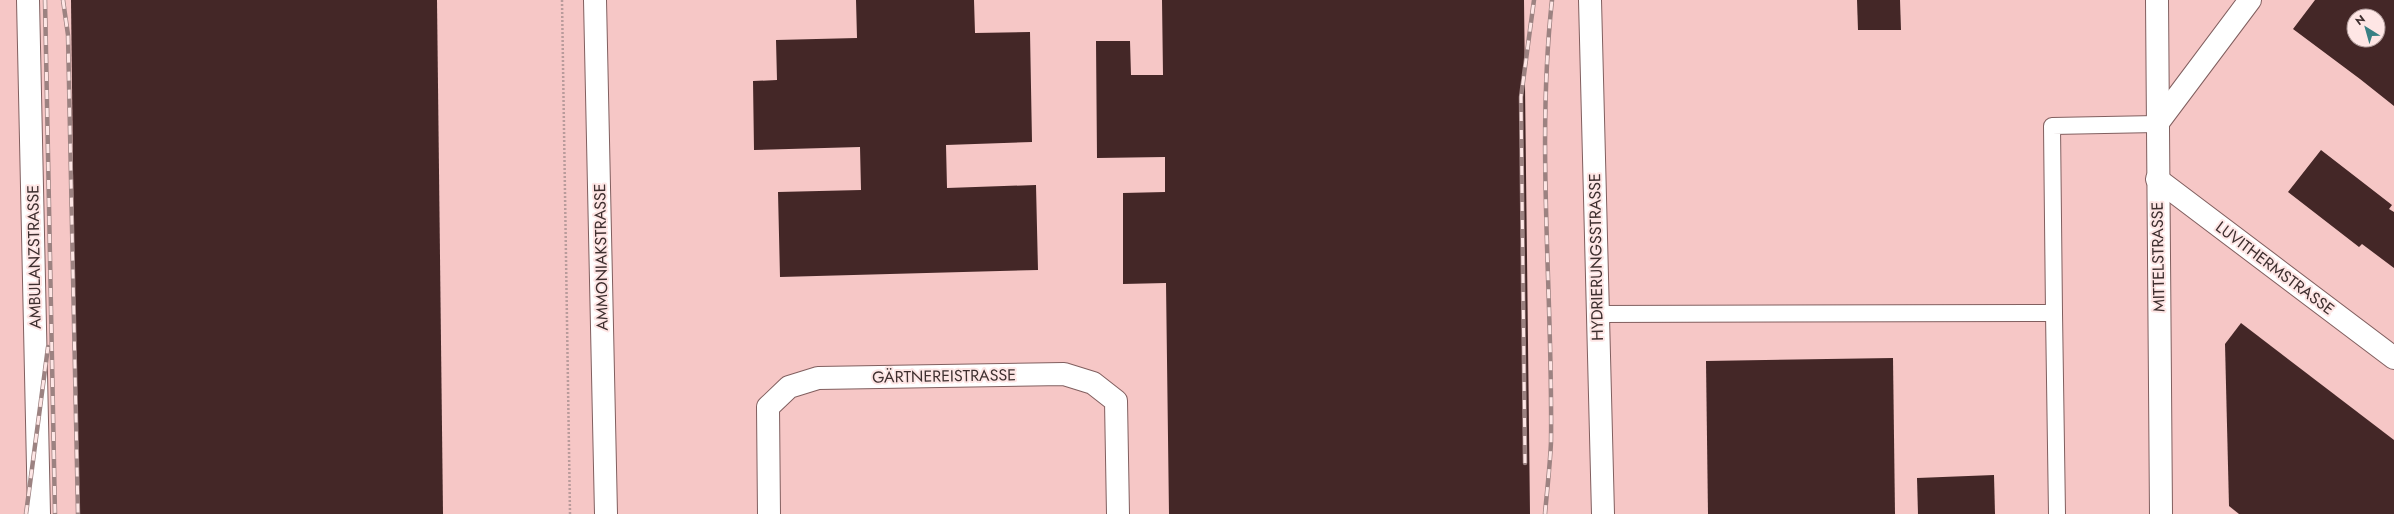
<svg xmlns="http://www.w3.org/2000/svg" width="2394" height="514" font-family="Jost,sans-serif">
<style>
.built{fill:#f6c7c6;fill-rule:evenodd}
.building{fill:#442727;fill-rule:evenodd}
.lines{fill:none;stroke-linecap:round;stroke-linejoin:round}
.lane-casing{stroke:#815f5f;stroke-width:18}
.street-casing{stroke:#815f5f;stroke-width:24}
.path{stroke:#b99b9b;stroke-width:2.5;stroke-dasharray:2 2;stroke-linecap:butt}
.lane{stroke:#fff;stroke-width:16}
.street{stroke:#fff;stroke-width:22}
.rail-casing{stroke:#9c8281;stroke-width:4.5}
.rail{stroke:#fee6e5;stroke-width:3;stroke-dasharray:9;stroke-linecap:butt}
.labels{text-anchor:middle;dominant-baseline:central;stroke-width:4;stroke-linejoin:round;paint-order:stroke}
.street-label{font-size:16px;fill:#3e2f2f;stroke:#fee6e5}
</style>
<rect width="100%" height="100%" fill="#fbd5d4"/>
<!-- built -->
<path class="built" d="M0,0H2394V514H0ZM2354,16H2378V40H2354Z"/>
<!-- building -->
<g class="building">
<path d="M71,0H437L443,514H77Z"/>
<path d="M856,0H974L975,33L1030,32L1032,142L946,145L947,188L1036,185L1038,270L780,277L778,192L861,190L860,147L754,150L753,81L777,80L776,40L857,38Z"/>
<path d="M1162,0H1524L1530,514H1169L1166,283L1123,284V193L1165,192V157L1097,158L1096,41H1130L1131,75H1163Z"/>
<path d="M1857,0H1900L1901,30H1858Z"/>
<path d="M2315,0H2394V106L2360,79L2384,47L2360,79L2293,29ZM2354,16H2378V40H2354Z"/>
<path d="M2321,150L2392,205L2389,209L2394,212V268L2362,244L2359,247L2288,192Z"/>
<path d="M2241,323L2394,440V514H2239L2229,506L2225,344Z"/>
<path d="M1893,358L1895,514H1708L1706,361Z"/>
<path d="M1994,475L1995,514H1918L1917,478Z"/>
</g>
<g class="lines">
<!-- lane casing -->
<g class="lane-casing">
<g id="lane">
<path d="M2054,313L2057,514"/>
<path d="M1598,314L2054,313L2052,126L2157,124"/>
</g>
</g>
<!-- street casing -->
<g class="street-casing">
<g id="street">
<path d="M28,0L39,514"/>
<path d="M595,0L606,514"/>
<path d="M1590,0L1603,514"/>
<path d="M2157,0L2161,514"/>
<path d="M2157,124L2250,0"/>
<path d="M2157,179L2394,358"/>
<path d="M769,514L768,407L789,387L818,378L1064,374L1093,383L1116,401L1118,514"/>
</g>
</g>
<!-- path -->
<path class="path" d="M562,0L570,514"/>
<!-- lane -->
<use href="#lane" class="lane"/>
<!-- street -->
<use href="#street" class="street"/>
<!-- rail casing -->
<g class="rail-casing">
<g id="rail">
<path d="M45,0L55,514"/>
<path d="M63,0L68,35L78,514"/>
<path d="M1525,463L1521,97L1534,0"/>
<path d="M26,514L48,347"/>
<path d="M1545,514C1547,490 1550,466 1551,442C1553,294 1536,147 1552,0"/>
</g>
</g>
<!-- rail -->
<use href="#rail" class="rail"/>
</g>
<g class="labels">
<!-- street labels -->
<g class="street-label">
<text transform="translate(34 257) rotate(-91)">AMBULANZSTRASSE</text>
<text transform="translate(601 257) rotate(-91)">AMMONIAKSTRASSE</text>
<text transform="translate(1596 257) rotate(-91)">HYDRIERUNGSSTRASSE</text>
<text transform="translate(2158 257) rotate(-91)">MITTELSTRASSE</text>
<text transform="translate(2275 268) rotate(37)">LUVITHERMSTRASSE</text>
<text transform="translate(944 376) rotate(-1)">GÄRTNEREISTRASSE</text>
</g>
</g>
<!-- north arrow -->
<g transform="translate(2366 28) rotate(323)"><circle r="19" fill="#fee6e5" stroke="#b19d9c"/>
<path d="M0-3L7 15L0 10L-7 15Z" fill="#388084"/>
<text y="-6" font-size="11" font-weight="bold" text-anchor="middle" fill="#3e2f2f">N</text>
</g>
</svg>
